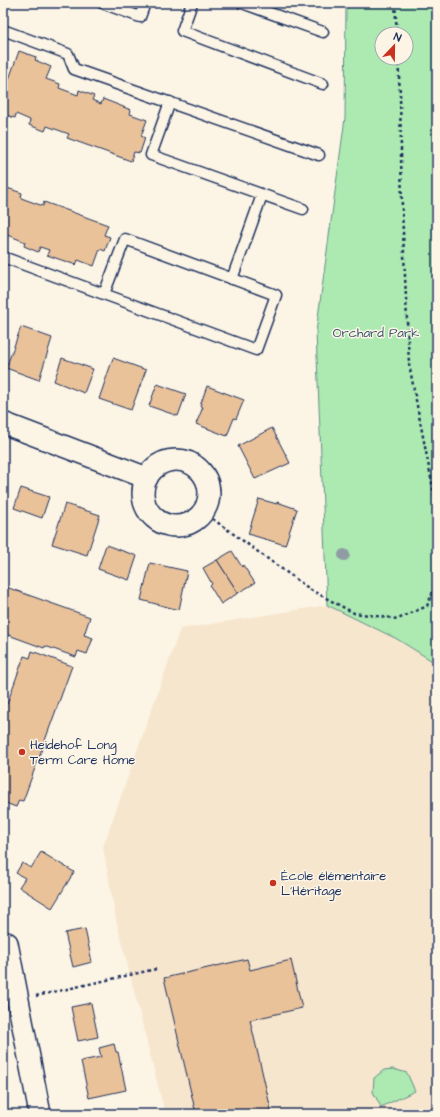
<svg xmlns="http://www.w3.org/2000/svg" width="440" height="1117" font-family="'Architects Daughter',sans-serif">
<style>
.built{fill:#f7e6ce}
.green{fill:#aceab1;stroke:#648c88;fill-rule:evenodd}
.building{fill:#eac29a;stroke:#1b2f5e}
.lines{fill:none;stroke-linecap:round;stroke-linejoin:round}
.service-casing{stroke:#1b2f5e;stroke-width:13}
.minor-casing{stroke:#1b2f5e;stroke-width:24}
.path{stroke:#1b2f5e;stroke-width:2.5;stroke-dasharray:3 3;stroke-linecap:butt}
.service{stroke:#fcf5e5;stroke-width:10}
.minor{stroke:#fcf5e5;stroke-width:21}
.tree{fill:#909ca4}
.poi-dot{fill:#c8321e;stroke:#fcf5e5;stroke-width:1.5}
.labels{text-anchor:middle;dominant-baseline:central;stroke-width:3;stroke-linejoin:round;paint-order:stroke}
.park-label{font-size:13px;fill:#38546f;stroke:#fcf5e5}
.poi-label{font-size:13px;fill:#1b2f5e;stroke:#fcf5e5;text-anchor:start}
</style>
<rect width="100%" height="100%" fill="#fcf5e5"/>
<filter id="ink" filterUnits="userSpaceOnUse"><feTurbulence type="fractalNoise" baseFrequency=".025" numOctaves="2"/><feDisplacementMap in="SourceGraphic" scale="8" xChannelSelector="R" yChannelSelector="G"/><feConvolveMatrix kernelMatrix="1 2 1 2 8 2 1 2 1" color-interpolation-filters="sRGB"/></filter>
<g filter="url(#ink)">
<!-- built -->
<path class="built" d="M327,605L397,639L437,664V1100L429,1114H165L116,920L103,847L180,629Z"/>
<!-- green -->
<g class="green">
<path d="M346,3H437V664L397,639L327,605L316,332L345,118ZM382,34H406V58H382Z"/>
<path d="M393,1069L407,1073L415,1091L381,1107L373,1092L374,1078L384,1070Z"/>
</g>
<!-- building -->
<g class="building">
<path d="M19,51L36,57L35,60L51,67L46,79L60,84L59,88L78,95L79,90L94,96L92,100L101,104L103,99L131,110L130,114L147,120L141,136L145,138L140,153L134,152L131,161L67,138L69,134L47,126L45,131L29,125L30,120L16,114L15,118L3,114V96Z"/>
<path d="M7,188L22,193L21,198L43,206L44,202L108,225L104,235L110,237L105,251L100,249L94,266L78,260L76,265L47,255L49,250L40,247L38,252L24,246L25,242L8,235L6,240L3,239V191L6,192Z"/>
<path d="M21,327L52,338L39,380L6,368Z"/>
<path d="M62,358L93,369L84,393L54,381Z"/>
<path d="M113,358L146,370L131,410L99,399Z"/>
<path d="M157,384L186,394L178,416L149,406Z"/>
<path d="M207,386L244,400L236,419L234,418L227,436L196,424L203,407L200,406Z"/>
<path d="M272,428L290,463L255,479L238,446Z"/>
<path d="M21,488L49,497L42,518L14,508Z"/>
<path d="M259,499L277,504V502L297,509L285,545L248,534Z"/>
<path d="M65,504L100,515L87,555L52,544Z"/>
<path d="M106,545L137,556L129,580L98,569Z"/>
<path d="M232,551L242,567L243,565L255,583L238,593L217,560Z"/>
<path d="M217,560L238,593L221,604L210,586L212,584L203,568Z"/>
<path d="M150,563L187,571L179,610L141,600Z"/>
<path d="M3,586L90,617L84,635L93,638L87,654L78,651L76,657L45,646L44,648L3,633Z"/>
<path d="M32,651L72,666L23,801L19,800L16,807L3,802V702L7,704L24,656L30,658Z"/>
<path d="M41,852L74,872L52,908L19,887L25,878L16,873L22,863L31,868Z"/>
<path d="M85,929L92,962L73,967L65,933Z"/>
<path d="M247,959L250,970L291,960L302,1008L250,1020L272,1114H196L164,978Z"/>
<path d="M91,1003L98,1037L78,1041L71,1007Z"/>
<path d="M114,1044L116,1052H118L126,1090L89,1098L81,1061L101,1057L99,1048Z"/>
</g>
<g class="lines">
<!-- service casing -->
<g class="service-casing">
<g id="service">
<path d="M102,3L140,17L145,3"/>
<path d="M192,3L182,31L323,84"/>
<path d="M242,3L323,32"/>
<path d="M3,30L68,54L74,69L319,155"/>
<path d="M170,102L151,155L303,209"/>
<path d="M3,257L256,350L276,295L125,239L104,294"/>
<path d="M232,279L262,195"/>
</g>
</g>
<!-- minor casing -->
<g class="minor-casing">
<g id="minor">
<path d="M3,423L147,478"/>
<circle cx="176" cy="493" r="33"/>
<path d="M3,944L7,943L40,1114"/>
</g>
</g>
<!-- path -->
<g class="path">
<path d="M341,3V9"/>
<path d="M395,3L397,34"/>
<path d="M398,58L400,94L402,210L409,364L437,509"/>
<path d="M203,512L311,590L354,613L398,619L427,606L437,582"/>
<path d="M36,996L156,969"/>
</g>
<!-- service -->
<use href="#service" class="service"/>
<!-- minor -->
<use href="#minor" class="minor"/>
</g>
<!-- trees -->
<circle class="tree" cx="344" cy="555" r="6"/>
</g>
<!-- markers -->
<g class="poi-dot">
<circle cx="22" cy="752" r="4"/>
<circle cx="273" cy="883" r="4"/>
</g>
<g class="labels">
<!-- park labels -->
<g class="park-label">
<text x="376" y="333">Orchard Park</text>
</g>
<!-- poi labels -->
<g class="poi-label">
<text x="30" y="745">Heidehof Long<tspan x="30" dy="15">Term Care Home</tspan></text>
<text x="281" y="876">École élémentaire<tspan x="281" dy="15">L'Héritage</tspan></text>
</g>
</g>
<!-- margin -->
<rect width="440" height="1117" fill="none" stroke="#fcf5e5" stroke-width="16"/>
<rect x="8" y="8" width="424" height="1101" fill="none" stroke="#1b2f5e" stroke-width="1.5" filter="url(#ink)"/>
<!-- north arrow -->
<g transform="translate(394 46) rotate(22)"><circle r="19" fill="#fcf5e5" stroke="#a2a6af"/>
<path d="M0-3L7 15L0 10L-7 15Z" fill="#c8321e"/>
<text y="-6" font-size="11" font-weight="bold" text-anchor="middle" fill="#1b2f5e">N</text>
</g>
</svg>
